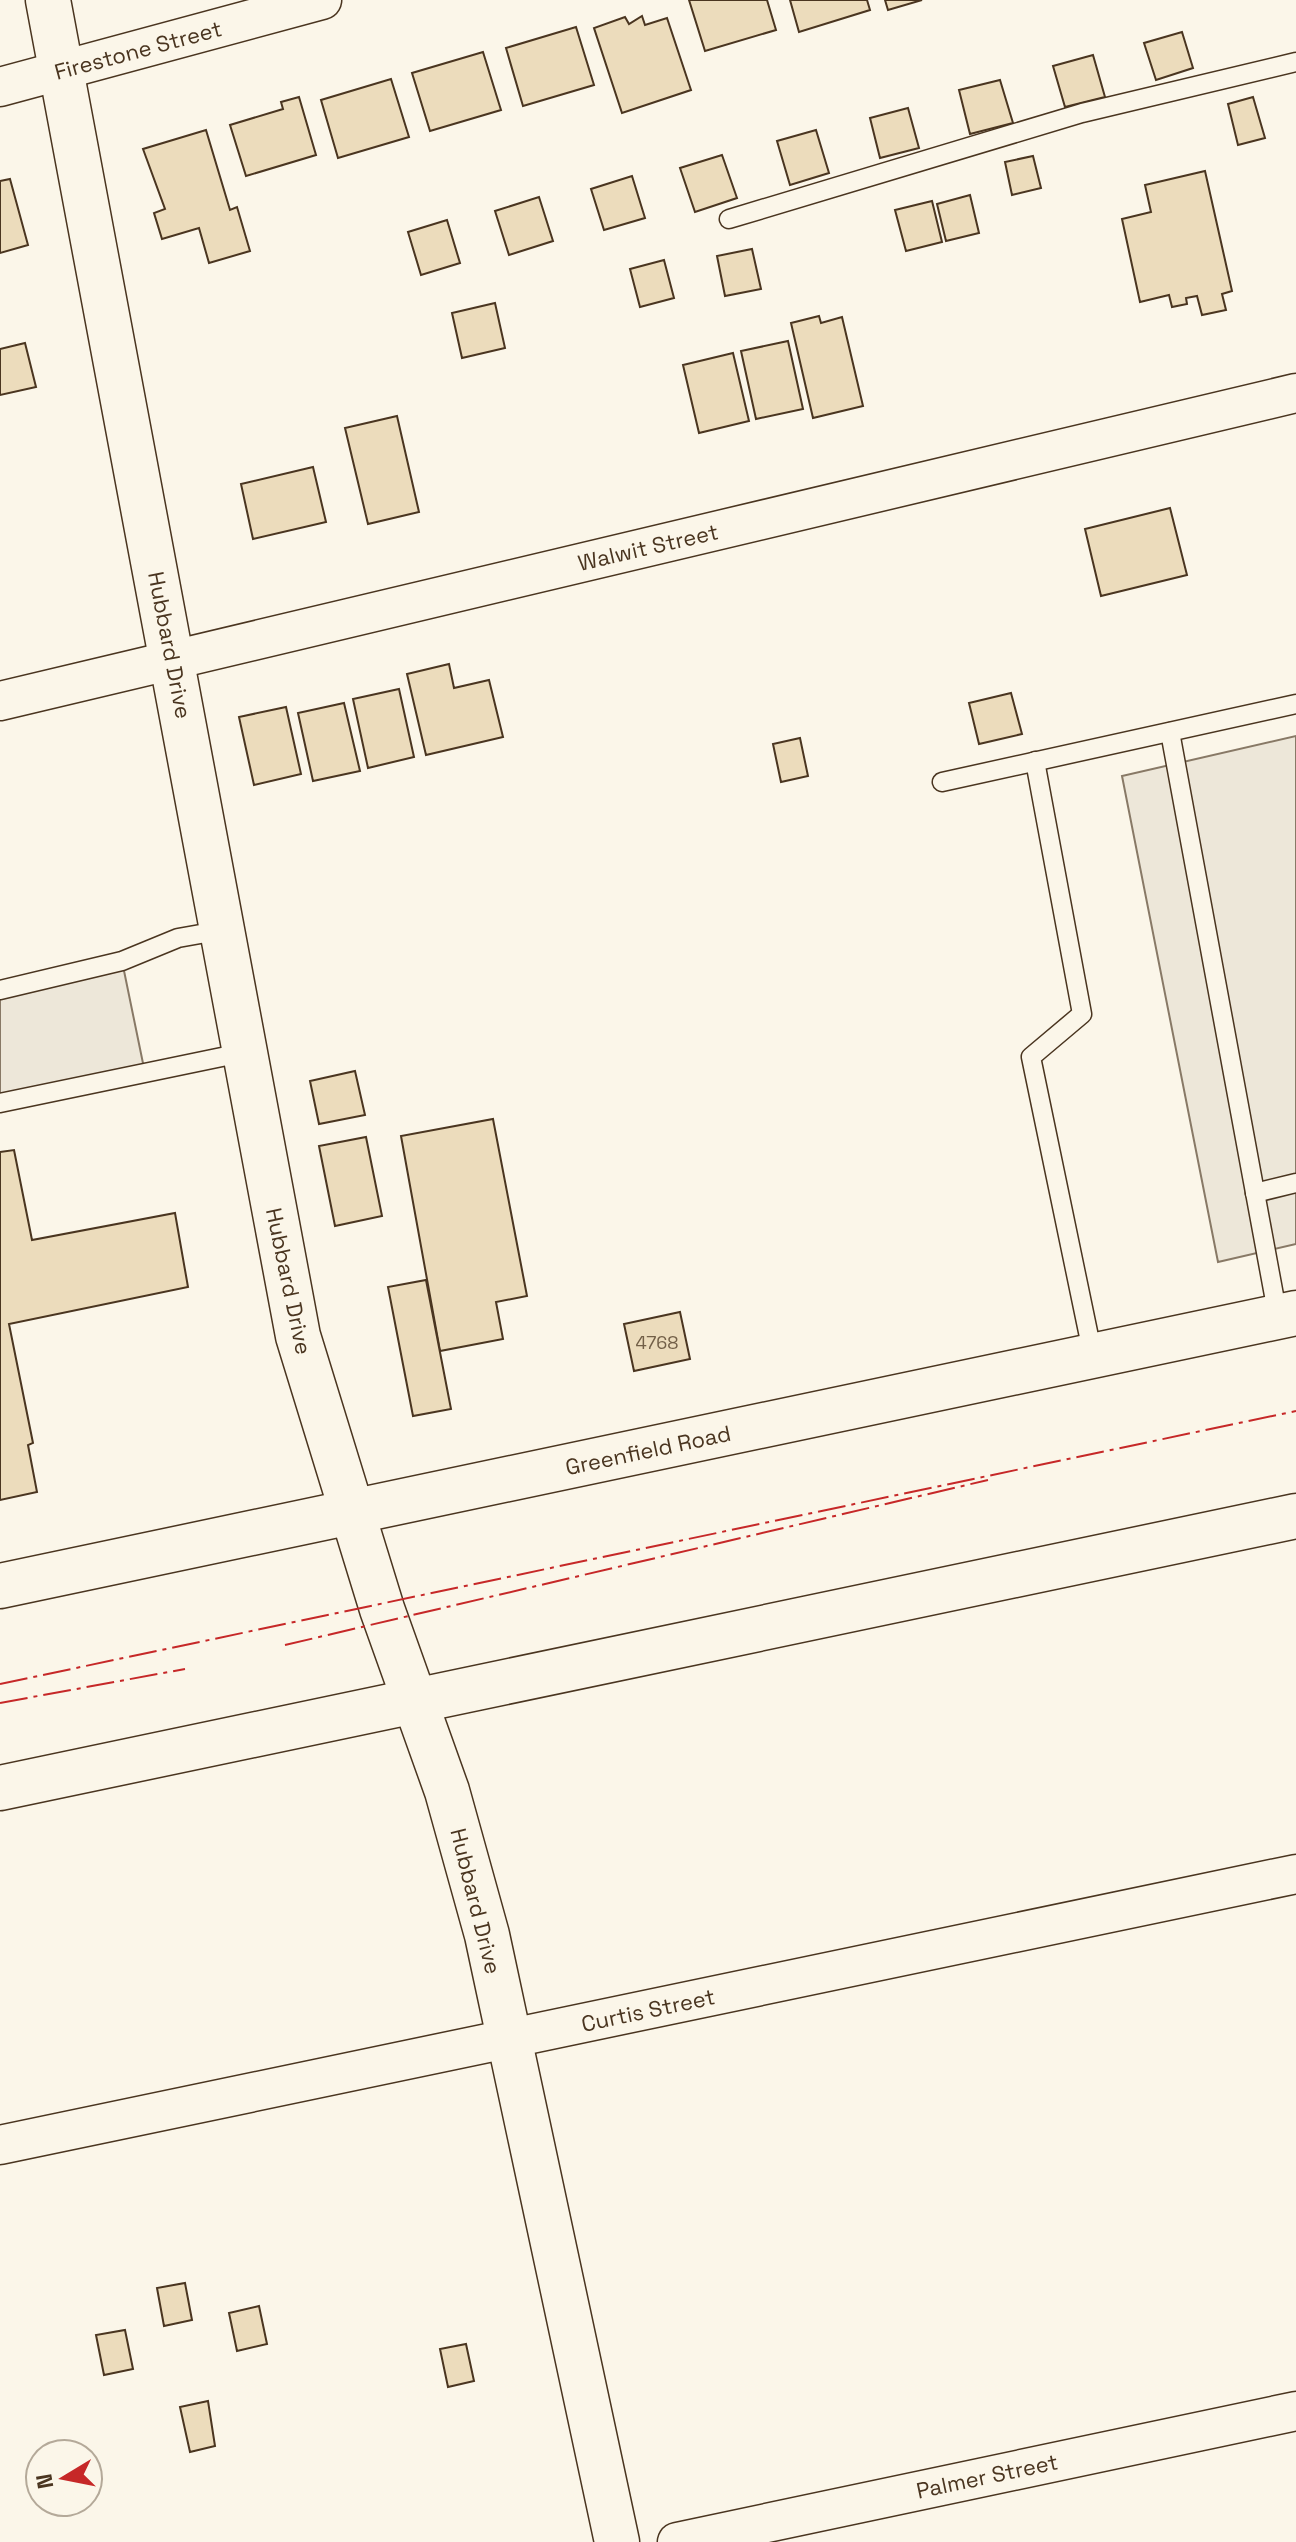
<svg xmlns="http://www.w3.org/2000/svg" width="1296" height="2542" font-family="'Space Grotesk',sans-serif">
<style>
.parking{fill:#ede7d9;stroke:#887966;stroke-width:2}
.building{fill:#ecdcbc;stroke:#4a3520;stroke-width:2}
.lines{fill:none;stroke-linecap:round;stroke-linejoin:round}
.lane-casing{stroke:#4a3520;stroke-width:21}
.street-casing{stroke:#4a3520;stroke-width:41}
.secondary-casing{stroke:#4a3520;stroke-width:47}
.lane{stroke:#fbf6e9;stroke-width:18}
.street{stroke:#fbf6e9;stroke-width:38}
.secondary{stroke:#fbf6e9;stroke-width:44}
.power{stroke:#c62828;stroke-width:2;stroke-dasharray:28 6 4 6;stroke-linecap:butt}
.labels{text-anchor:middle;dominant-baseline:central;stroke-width:6;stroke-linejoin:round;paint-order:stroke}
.number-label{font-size:18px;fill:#725f47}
.street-label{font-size:22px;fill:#4a3520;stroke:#fbf6e9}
</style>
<rect width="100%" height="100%" fill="#fbf6e9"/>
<!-- parking -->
<g class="parking">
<path d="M1296,736V1244L1218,1262L1122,776Z"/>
<path d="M122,961L145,1073L0,1103V990Z"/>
</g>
<!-- building -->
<g class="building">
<path d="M689,0H767L776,30L705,51Z"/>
<path d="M790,0H867L870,10L799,32Z"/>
<path d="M885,0H922L888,10Z"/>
<path d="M642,16L645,25L667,18L691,90L622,113L594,28L625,17L629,24Z"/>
<path d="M576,27L594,85L523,106L506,48Z"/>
<path d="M1182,32L1193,68L1156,80L1144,43Z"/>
<path d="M483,52L501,110L430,131L412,73Z"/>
<path d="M1093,55L1105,97L1065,107L1053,66Z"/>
<path d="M391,79L409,137L338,158L321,100Z"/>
<path d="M1000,80L1013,123L970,134L959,90Z"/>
<path d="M299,97L316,155L246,176L230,125L283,109L281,102Z"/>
<path d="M1253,97L1265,138L1238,145L1228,104Z"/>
<path d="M908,108L919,148L880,158L870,118Z"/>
<path d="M206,130L230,210L237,207L250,251L209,263L199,228L162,239L154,213L165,209L143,149Z"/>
<path d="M816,130L829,173L790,185L777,141Z"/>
<path d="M722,155L737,198L695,212L680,168Z"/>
<path d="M1033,156L1041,188L1012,195L1005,162Z"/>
<path d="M1205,171L1232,291L1222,294L1226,310L1202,315L1197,296L1186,298L1187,304L1172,307L1169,295L1140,302L1122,219L1151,212L1145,185Z"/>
<path d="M632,176L645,218L604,230L591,189Z"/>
<path d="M10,179L28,245L0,253V181Z"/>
<path d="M970,195L979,233L946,241L937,204Z"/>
<path d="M539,197L553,241L509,255L495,211Z"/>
<path d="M932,201L942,242L906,251L895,210Z"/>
<path d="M447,220L460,263L421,275L408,232Z"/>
<path d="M752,249L761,289L725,296L717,256Z"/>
<path d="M664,260L674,298L640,307L630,269Z"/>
<path d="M495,303L505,348L462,358L452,313Z"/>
<path d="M819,316L821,323L842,317L863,406L813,418L791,323Z"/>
<path d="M788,341L803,409L756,419L741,351Z"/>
<path d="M25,343L36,387L0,395V349Z"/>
<path d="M733,353L749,421L699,433L683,365Z"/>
<path d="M397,416L419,512L368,524L345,428Z"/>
<path d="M313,467L326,522L253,539L241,484Z"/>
<path d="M1170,508L1187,575L1101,596L1085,529Z"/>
<path d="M449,664L454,688L489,680L503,737L426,755L407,674Z"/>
<path d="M399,689L414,757L368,768L353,699Z"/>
<path d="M1011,693L1022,734L979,744L969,703Z"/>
<path d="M344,703L360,771L313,781L298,713Z"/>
<path d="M286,707L301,774L254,785L239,717Z"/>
<path d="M800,738L808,776L781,782L773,744Z"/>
<path d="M355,1071L365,1115L319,1124L310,1081Z"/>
<path d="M493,1119L527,1296L496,1302L503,1339L440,1351L401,1136Z"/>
<path d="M366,1137L382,1216L335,1226L319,1146Z"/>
<path d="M14,1150L32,1240L175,1213L188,1287L9,1324L33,1443L28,1445L37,1492L0,1500V1152Z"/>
<path d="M426,1280L451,1409L413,1416L388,1287Z"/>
<path d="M680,1312L690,1359L634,1371L624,1324Z"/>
<path d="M185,2283L192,2320L164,2326L157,2288Z"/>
<path d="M259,2306L267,2344L237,2351L229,2313Z"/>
<path d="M125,2330L133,2369L104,2375L96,2335Z"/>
<path d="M466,2344L474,2381L448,2387L440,2349Z"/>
<path d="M208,2401L215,2446L190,2452L180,2407Z"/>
</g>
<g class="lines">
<!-- lane casing -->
<g class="lane-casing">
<g id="lane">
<path d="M729,219L1082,113L1296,62"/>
<path d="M1170,732L1278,1317"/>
<path d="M1035,761L1082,1014L1031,1057L1093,1356"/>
<path d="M942,782L1296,704"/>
<path d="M0,990L122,961L178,938L223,930"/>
<path d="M0,1103L246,1052"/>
<path d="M1255,1193L1296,1183"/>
</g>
</g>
<!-- street casing -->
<g class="street-casing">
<g id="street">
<path d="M0,87L322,0"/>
<path d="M0,701L1296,393"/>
<path d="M0,2145L1296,1874"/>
<path d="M677,2542L1296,2411"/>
</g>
</g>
<!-- secondary casing -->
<g class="secondary-casing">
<g id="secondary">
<path d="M48,0L298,1336L382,1609L447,1791L487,1935L617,2542"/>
<path d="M0,1586L1296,1313"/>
<path d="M0,1788L1296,1516"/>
</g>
</g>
<!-- lane -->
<use href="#lane" class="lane"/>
<!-- street -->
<use href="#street" class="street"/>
<!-- secondary -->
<use href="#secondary" class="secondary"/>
<!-- power -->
<g class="power">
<path d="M285,1645L988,1480"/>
<path d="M0,1684L1296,1411"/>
<path d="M0,1703L185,1669"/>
</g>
</g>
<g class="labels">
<!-- number labels -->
<g class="number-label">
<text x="657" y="1342">4768</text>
</g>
<!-- street labels -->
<g class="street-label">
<text transform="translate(138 50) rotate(-15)">Firestone Street</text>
<text transform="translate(648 547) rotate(-13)">Walwit Street</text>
<text transform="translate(170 645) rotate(79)">Hubbard Drive</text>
<text transform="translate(289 1281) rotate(78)">Hubbard Drive</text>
<text transform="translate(648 1450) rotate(-12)">Greenfield Road</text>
<text transform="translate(476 1901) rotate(76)">Hubbard Drive</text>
<text transform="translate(648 2010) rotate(-12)">Curtis Street</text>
<text transform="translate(987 2476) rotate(-12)">Palmer Street</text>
</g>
</g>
<!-- north arrow -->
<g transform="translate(64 2478) rotate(260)"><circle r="38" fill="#fbf6e9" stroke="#b4a999" stroke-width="2"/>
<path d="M0-6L14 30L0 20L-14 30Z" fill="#c62828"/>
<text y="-12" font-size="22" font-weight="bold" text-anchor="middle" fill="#4a3520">N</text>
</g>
</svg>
